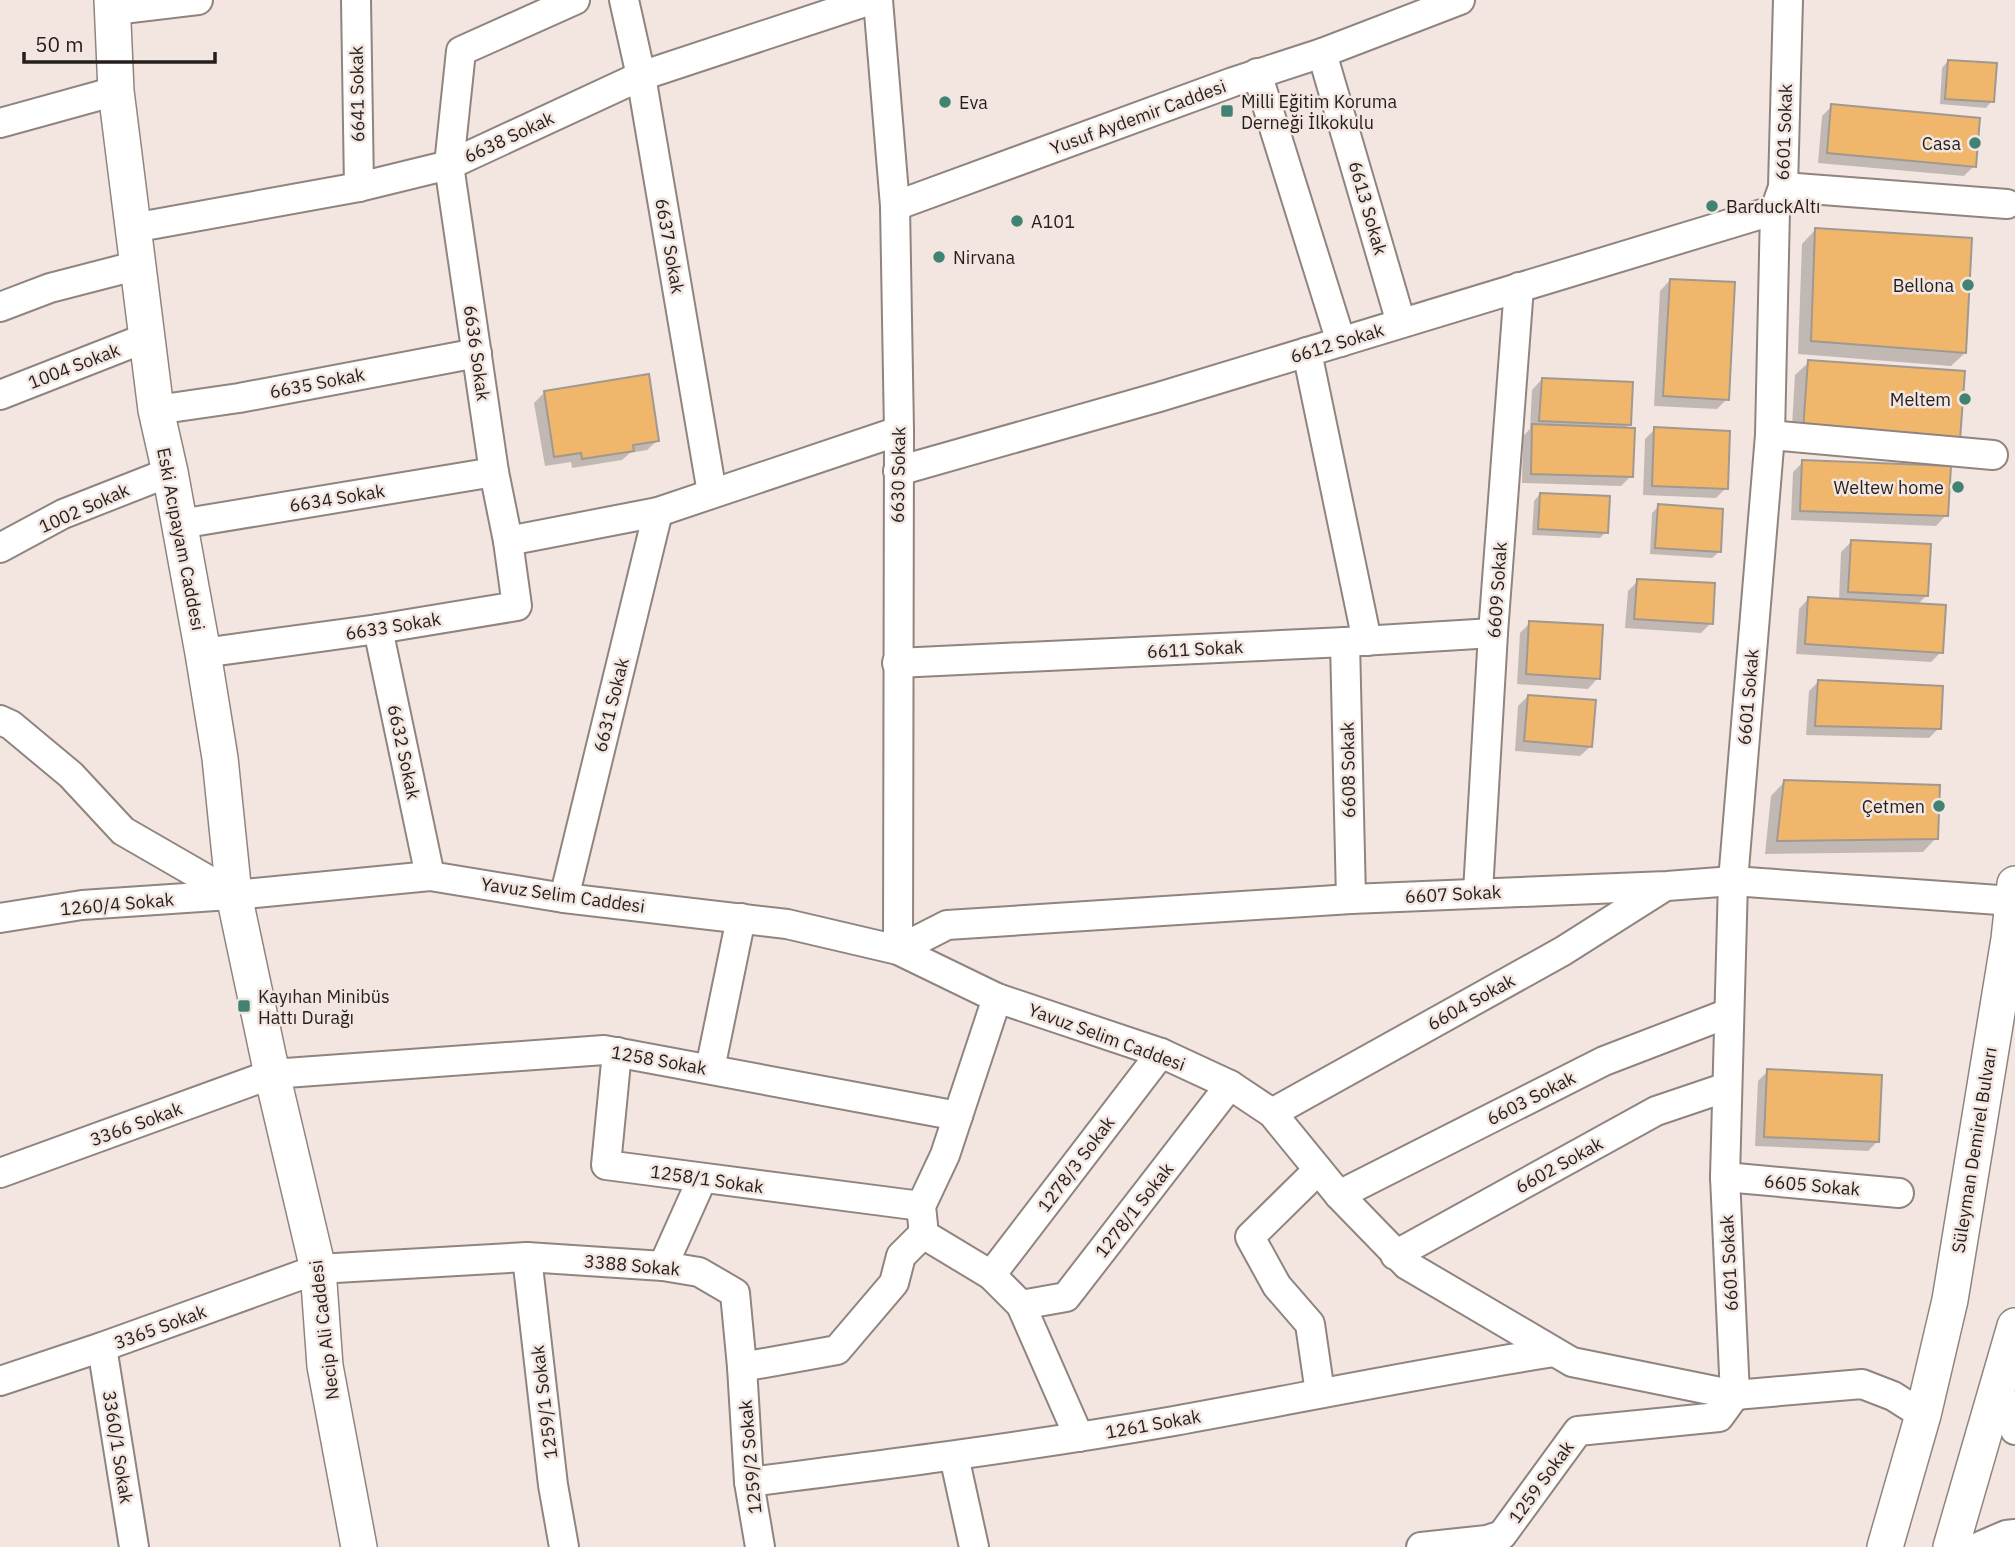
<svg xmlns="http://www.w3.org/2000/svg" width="2015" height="1547" font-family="'IBM Plex Sans',sans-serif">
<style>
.shadow{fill:#0003}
.building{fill:#f0b76c;stroke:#a1998f;stroke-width:2}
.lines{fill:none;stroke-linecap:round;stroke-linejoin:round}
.minor-casing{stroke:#90847f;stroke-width:32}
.major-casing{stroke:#90847f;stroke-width:38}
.minor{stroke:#fff;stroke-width:28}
.major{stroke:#fff;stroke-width:35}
.poi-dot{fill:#418272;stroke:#f3e6e0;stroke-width:2.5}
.labels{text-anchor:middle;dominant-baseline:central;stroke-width:5;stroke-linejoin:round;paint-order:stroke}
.street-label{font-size:18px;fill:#241f1d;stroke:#f3e6e0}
.poi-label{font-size:18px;fill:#241f1d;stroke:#f3e6e0;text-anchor:start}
</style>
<rect width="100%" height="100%" fill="#f3e6e0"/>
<!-- shadow -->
<g class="shadow">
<path d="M1948,61L1992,101L1986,108L1940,104L1942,68Z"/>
<path d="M1832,106L1974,166L1964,176L1818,163L1822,116Z"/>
<path d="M1815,230L1965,353L1951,366L1798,354L1802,244Z"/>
<path d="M1670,280L1727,399L1717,409L1654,406L1660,291Z"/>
<path d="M1809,362L1963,372L1791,443L1795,375Z"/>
<path d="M1542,379L1629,424L1625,429L1631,476L1621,486L1522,483L1523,436L1530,429L1532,390Z"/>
<path d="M544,393L658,440L647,450L630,453L622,460L572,468L571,462L545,466L534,403Z"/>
<path d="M1655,429L1726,488L1716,498L1643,495L1645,439Z"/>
<path d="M1803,462L1946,515L1936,526L1791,520L1793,472Z"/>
<path d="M1540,494L1606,532L1600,538L1532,535L1534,501Z"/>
<path d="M1659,506L1719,552L1712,558L1650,554L1652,513Z"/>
<path d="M1851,542L1926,596L1917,605L1941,652L1931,662L1796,654L1799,609L1809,598L1839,600L1841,552Z"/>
<path d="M1638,581L1711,623L1701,633L1625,628L1628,591Z"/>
<path d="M1530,623L1598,678L1588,689L1517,684L1520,633Z"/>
<path d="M1819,681L1939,728L1929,738L1806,735L1809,691Z"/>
<path d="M1528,696L1591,746L1580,756L1515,751L1518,706Z"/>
<path d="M1784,782L1936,838L1923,852L1765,854L1771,796Z"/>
<path d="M1768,1071L1878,1141L1868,1151L1755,1146L1758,1081Z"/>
</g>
<!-- building -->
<g class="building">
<path d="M1948,60L1997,63L1994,102L1945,99Z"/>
<path d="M1831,104L1980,118L1976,167L1827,153Z"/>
<path d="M1815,228L1972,238L1966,353L1811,341Z"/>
<path d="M1670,279L1735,282L1729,400L1663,396Z"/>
<path d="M1808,360L1965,371L1960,440L1803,430Z"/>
<path d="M649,374L659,441L633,445L634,451L582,459L581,453L554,457L544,391Z"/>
<path d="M1542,378L1633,382L1631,425L1539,421Z"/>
<path d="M1532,424L1635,428L1633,477L1531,474Z"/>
<path d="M1654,427L1730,431L1728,489L1652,486Z"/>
<path d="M1802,460L1951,466L1948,516L1800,511Z"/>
<path d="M1540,493L1610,496L1608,533L1538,529Z"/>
<path d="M1658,504L1723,509L1721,552L1655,548Z"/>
<path d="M1851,540L1931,544L1928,596L1848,592Z"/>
<path d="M1637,579L1715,583L1713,624L1634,619Z"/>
<path d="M1808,597L1946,605L1943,653L1805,644Z"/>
<path d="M1529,621L1603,625L1600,679L1526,674Z"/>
<path d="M1818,680L1943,686L1941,729L1815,726Z"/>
<path d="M1528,695L1596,700L1592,747L1524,741Z"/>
<path d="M1784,780L1940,785L1938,839L1777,841Z"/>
<path d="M1767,1069L1882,1075L1879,1142L1764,1137Z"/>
</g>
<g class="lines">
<!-- minor casing -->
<g class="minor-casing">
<g id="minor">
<path d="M356,0L359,187"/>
<path d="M624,0L641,76L712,493"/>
<path d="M878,0L895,206L899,431L898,950L947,925L1351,899L1667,886L1733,881L2013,901"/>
<path d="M114,10L198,0"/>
<path d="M1322,53L1401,323"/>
<path d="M1257,73L1341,342"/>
<path d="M0,123L116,91"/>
<path d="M1783,187L2007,204"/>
<path d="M895,206L1233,82L1322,53L1460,0"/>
<path d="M133,228L359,187L449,165L641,76L871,0"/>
<path d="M0,307L50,288L139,265"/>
<path d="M1307,352L1367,641"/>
<path d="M0,395L148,337"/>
<path d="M156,410L239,398L477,353"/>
<path d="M1770,435L1993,455"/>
<path d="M898,471L1159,397L1775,210"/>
<path d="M180,524L494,472"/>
<path d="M508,541L658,512L899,431"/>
<path d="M0,548L63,514L170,472"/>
<path d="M378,629L430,876"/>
<path d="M1345,642L1351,899"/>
<path d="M203,653L378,629L517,606L508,541L494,472L449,165L461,51L575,0"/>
<path d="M897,663L1345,642L1493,633"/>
<path d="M0,720L11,725L71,775L123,831L234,895"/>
<path d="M1478,892L1493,633L1519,287"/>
<path d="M564,898L658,512"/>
<path d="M0,918L82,905L245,894L430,876L564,898L787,924L898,950L997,998L1161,1053L1230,1085L1272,1113L1339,1195L1407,1265L1572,1362L1735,1395L1862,1384L1893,1396L1923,1415"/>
<path d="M617,1052L606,1165L921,1206"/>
<path d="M710,1069L741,918"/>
<path d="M1272,1113L1563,951L1664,887"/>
<path d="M1318,1170L1250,1237L1277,1286L1310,1324L1320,1393"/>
<path d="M0,1173L272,1074L604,1050L958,1116"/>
<path d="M1725,1177L1899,1193"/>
<path d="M1339,1195L1604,1061L1729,1013"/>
<path d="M923,1225L921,1206L945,1155L997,998"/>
<path d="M1395,1255L1656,1111L1727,1087"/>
<path d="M527,1257L553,1485L564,1547"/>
<path d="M663,1266L702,1179"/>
<path d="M991,1275L1161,1053"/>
<path d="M1021,1305L1066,1297L1230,1085"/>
<path d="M102,1347L134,1547"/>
<path d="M742,1367L749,1482L760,1547"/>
<path d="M0,1381L102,1347L318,1269L527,1257L663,1266L699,1272L735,1293L742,1367L837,1350L894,1283L901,1256L923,1234L991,1275L1021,1305L1079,1437"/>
<path d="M1998,1387L2015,1430"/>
<path d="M954,1456L974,1547"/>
<path d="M749,1482C891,1464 1033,1446 1174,1421C1301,1398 1427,1372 1554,1352"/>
<path d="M1421,1547L1487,1540L1502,1535L1578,1431L1719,1417L1735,1395L1725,1177L1733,881L1770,435L1775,210L1783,187L1788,0"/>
<path d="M1978,1547L2006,1535L2015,1534"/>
</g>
</g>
<!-- major casing -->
<g class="major-casing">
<g id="major">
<path d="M112,0L116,91L156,410L170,472L203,653L220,758L234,895L272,1074L318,1269L325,1366L359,1547"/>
<path d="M1885,1547L1923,1415L1950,1300L2009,939L2015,884"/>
<path d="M1951,1547L2015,1326"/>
</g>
</g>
<!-- minor -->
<use href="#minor" class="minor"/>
<!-- major -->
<use href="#major" class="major"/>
</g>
<!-- markers -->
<g class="poi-dot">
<circle cx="945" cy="102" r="7"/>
<rect x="1220" y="104" width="14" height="14" rx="3.5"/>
<circle cx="1975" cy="143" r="7"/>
<circle cx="1712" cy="206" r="7"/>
<circle cx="1017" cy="221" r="7"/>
<circle cx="939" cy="257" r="7"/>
<circle cx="1968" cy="285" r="7"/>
<circle cx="1965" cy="399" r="7"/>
<circle cx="1958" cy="487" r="7"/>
<circle cx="1939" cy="806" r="7"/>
<rect x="237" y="999" width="14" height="14" rx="3.5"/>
</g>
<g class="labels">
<!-- street labels -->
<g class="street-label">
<text transform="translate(357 94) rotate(-91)">6641 Sokak</text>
<text transform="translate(1138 117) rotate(-20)">Yusuf Aydemir Caddesi</text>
<text transform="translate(1784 132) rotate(-88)">6601 Sokak</text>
<text transform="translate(509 137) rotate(-25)">6638 Sokak</text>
<text transform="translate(1368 208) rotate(74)">6613 Sokak</text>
<text transform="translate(670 246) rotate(80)">6637 Sokak</text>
<text transform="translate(1337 343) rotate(-17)">6612 Sokak</text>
<text transform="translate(477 353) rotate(82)">6636 Sokak</text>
<text transform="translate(74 366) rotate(-21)">1004 Sokak</text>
<text transform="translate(317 383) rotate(-11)">6635 Sokak</text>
<text transform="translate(898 475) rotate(-89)">6630 Sokak</text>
<text transform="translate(337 498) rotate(-9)">6634 Sokak</text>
<text transform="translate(84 508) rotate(-24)">1002 Sokak</text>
<text transform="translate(181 539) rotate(79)">Eski Acıpayam Caddesi</text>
<text transform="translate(1497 590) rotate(-86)">6609 Sokak</text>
<text transform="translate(393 626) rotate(-9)">6633 Sokak</text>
<text transform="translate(1195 649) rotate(-3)">6611 Sokak</text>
<text transform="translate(1748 697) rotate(-85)">6601 Sokak</text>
<text transform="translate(611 705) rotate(-76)">6631 Sokak</text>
<text transform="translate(404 752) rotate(78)">6632 Sokak</text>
<text transform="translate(1348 770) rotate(-91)">6608 Sokak</text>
<text transform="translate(1453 894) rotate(-3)">6607 Sokak</text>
<text transform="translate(563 895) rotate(8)">Yavuz Selim Caddesi</text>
<text transform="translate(117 904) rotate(-5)">1260/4 Sokak</text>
<text transform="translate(1471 1002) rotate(-29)">6604 Sokak</text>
<text transform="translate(1107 1037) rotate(20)">Yavuz Selim Caddesi</text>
<text transform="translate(659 1060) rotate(10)">1258 Sokak</text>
<text transform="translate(1531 1098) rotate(-27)">6603 Sokak</text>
<text transform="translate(136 1124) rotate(-20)">3366 Sokak</text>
<text transform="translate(1974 1150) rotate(-81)">Süleyman Demirel Bulvarı</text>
<text transform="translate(1076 1164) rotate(-53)">1278/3 Sokak</text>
<text transform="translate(1559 1165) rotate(-29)">6602 Sokak</text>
<text transform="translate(707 1179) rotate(8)">1258/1 Sokak</text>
<text transform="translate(1812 1185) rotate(5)">6605 Sokak</text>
<text transform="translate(1134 1210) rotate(-52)">1278/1 Sokak</text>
<text transform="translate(1729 1263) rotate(-93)">6601 Sokak</text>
<text transform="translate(632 1265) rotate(5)">3388 Sokak</text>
<text transform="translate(160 1327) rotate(-20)">3365 Sokak</text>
<text transform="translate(324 1330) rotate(-97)">Necip Ali Caddesi</text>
<text transform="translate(544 1402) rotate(-97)">1259/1 Sokak</text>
<text transform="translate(1153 1424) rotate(-10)">1261 Sokak</text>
<text transform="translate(118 1447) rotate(81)">3360/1 Sokak</text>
<text transform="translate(750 1457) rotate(-95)">1259/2 Sokak</text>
<text transform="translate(1541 1482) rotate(-54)">1259 Sokak</text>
</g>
<!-- poi labels -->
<g class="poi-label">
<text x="1241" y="101">Milli Eğitim Koruma<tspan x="1241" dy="21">Derneği İlkokulu</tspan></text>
<text x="959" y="102">Eva</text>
<text x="1961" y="143" text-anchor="end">Casa</text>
<text x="1726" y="206">BarduckAltı</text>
<text x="1031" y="221">A101</text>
<text x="953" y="257">Nirvana</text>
<text x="1954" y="285" text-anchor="end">Bellona</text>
<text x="1951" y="399" text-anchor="end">Meltem</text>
<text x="1944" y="487" text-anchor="end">Weltew home</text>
<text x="1925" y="806" text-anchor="end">Çetmen</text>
<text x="258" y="996">Kayıhan Minibüs<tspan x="258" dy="21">Hattı Durağı</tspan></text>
</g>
</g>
<!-- scale -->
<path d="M24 52v10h191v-10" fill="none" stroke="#241f1d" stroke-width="3.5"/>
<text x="35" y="52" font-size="21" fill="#241f1d" stroke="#f3e6e0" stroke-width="5" paint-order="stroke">50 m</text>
</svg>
